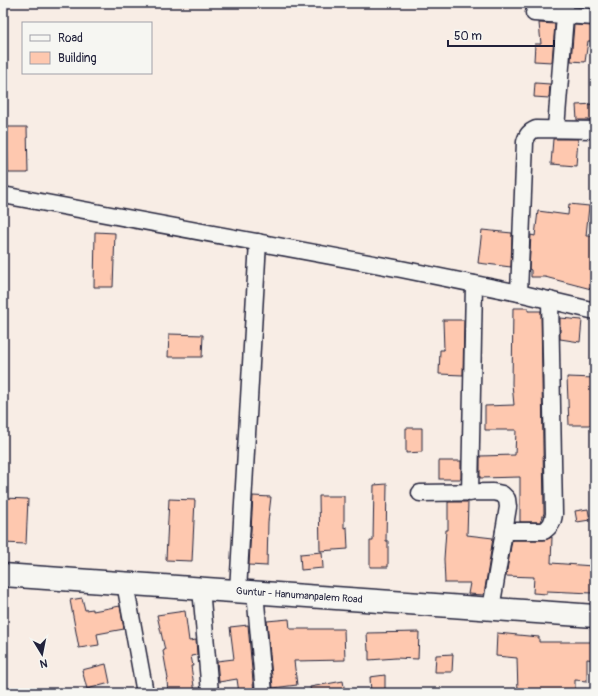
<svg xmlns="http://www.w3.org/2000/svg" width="598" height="696" font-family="Pangolin,sans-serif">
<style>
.building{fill:#fec8af;stroke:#22223b}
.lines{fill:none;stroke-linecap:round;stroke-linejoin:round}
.minor-casing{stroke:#22223b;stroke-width:19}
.primary-casing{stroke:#22223b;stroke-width:25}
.minor{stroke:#f6f6f2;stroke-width:16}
.primary{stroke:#f6f6f2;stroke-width:22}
.labels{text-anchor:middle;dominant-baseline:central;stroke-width:3.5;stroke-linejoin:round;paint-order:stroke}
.street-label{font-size:10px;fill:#22223b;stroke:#f6f6f2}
</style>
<rect width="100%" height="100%" fill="#f8ede5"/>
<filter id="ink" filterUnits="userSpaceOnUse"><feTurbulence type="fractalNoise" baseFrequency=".025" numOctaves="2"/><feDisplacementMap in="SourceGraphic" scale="8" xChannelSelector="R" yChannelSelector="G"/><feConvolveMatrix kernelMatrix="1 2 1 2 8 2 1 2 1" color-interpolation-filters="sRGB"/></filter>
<g filter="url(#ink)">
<!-- building -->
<g class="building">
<path d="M539,23L555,24L552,62L534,61L535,44H541Z"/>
<path d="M574,25L595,26V41H588L585,62L571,61Z"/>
<path d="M535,83L550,84L549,98L534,97Z"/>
<path d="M595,104V120H577L576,105Z"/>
<path d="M7,127H27L28,173H8Z"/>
<path d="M553,139H578L576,166L551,164Z"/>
<path d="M569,204L589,206L586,236H595V290L545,277H531V270L529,269L531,235L535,236L538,211L568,215Z"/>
<path d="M482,230L512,233L511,267L478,263Z"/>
<path d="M95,232L115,233L113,287H94Z"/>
<path d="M513,308H528V311H541L544,513L541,522H520V477L480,478V456L515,455L516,430H485V406L514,405L512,384Z"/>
<path d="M560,318L582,320L580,342L560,339Z"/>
<path d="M443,320H464L463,375L439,374L440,350H444Z"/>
<path d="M169,334L203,335L202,357H168Z"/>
<path d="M567,377L595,378V398H593L594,425H569Z"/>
<path d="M406,428H422V452L406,453Z"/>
<rect x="439" y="461" width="22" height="18"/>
<path d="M387,484L386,541H388V567H370V541H373L374,485Z"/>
<path d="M253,496L271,497L268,522L267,566L249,565Z"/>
<path d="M319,496H344V528L347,527L348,549L320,551Z"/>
<path d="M3,498L28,499L26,544L3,543Z"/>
<path d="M169,499L195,500L192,561L166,560Z"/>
<path d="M448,502H468L467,535L493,538L484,595L468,594L470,583H445L444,559L446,530H448Z"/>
<path d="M588,509L590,520L577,522L575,511Z"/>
<path d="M552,537L551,563L593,566L592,593L547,591V594L533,593L534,577L506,576L512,540H544Z"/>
<path d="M322,552L323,568L301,570L300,554Z"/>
<path d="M82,598L85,610L93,609V611L120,606L124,629L97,634L99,645L79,648L70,600Z"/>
<path d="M185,611L189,641L196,640L197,655L191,656L193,666H191L195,693H168L167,680L168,679L163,651L165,650L157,615Z"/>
<path d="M289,619L290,629H344L345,660L294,661L297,685L273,688L267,621Z"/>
<path d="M248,625L254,693H239L237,679L219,682L217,661L234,659L230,627Z"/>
<path d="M419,632L418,659L396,658L369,660V651H368L367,633Z"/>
<path d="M497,633L539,637V642H595V660L587,659V681L575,680V693H518L517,658L496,656Z"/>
<path d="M453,654L452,672H435L436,655Z"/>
<path d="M106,664L110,683L87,689L82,670Z"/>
<path d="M385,675V693H371L370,677Z"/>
<path d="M343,681L345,693H311L310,687Z"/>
</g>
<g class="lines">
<!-- minor casing -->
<g class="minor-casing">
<g id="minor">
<path d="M534,13L595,17"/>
<path d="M556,128L565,16V3"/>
<path d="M3,195L401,269L519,293L595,311"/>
<path d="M519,293L525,142C527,135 529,132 536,129L595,130"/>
<path d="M420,493L493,492L502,494L507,499L508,507L491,609"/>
<path d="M470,493L474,284"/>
<path d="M504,531H544C551,526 553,522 554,514L550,300"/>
<path d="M125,583L145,693"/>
<path d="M201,588L210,693"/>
<path d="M238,591L258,242"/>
<path d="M255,592L264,693"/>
</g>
</g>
<!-- primary casing -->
<g class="primary-casing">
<g id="primary">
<path id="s1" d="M3,575L595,616"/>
</g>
</g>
<!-- minor -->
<use href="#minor" class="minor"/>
<!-- primary -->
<use href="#primary" class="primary"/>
</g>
</g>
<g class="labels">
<!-- street labels -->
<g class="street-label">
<text stroke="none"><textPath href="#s1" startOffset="297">Guntur - Hanumanpalem Road</textPath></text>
</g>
</g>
<!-- margin -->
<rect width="598" height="696" fill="none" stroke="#f6f6f2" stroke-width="16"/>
<rect x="8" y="8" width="582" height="680" fill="none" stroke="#22223b" stroke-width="1.5" filter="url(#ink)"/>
<!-- legend -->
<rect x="22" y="22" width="130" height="52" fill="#f6f6f2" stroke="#a1a1a9"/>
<rect x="30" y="35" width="20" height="6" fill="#f6f6f2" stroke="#a1a1a9"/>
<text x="58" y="42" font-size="12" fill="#22223b">Road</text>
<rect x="30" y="52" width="20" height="12" fill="#fec8af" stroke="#a1a1a9"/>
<text x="58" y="62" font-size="12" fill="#22223b">Building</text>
<!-- north arrow -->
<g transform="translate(42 654) rotate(170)" stroke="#f6f6f2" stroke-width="3" paint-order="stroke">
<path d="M0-3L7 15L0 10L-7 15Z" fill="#22223b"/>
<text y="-6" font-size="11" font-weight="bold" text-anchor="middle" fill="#22223b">N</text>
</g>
<!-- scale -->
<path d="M448 40v6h106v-6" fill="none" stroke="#22223b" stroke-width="2"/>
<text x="454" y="40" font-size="12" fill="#22223b" stroke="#f6f6f2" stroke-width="3" paint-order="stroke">50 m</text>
</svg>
